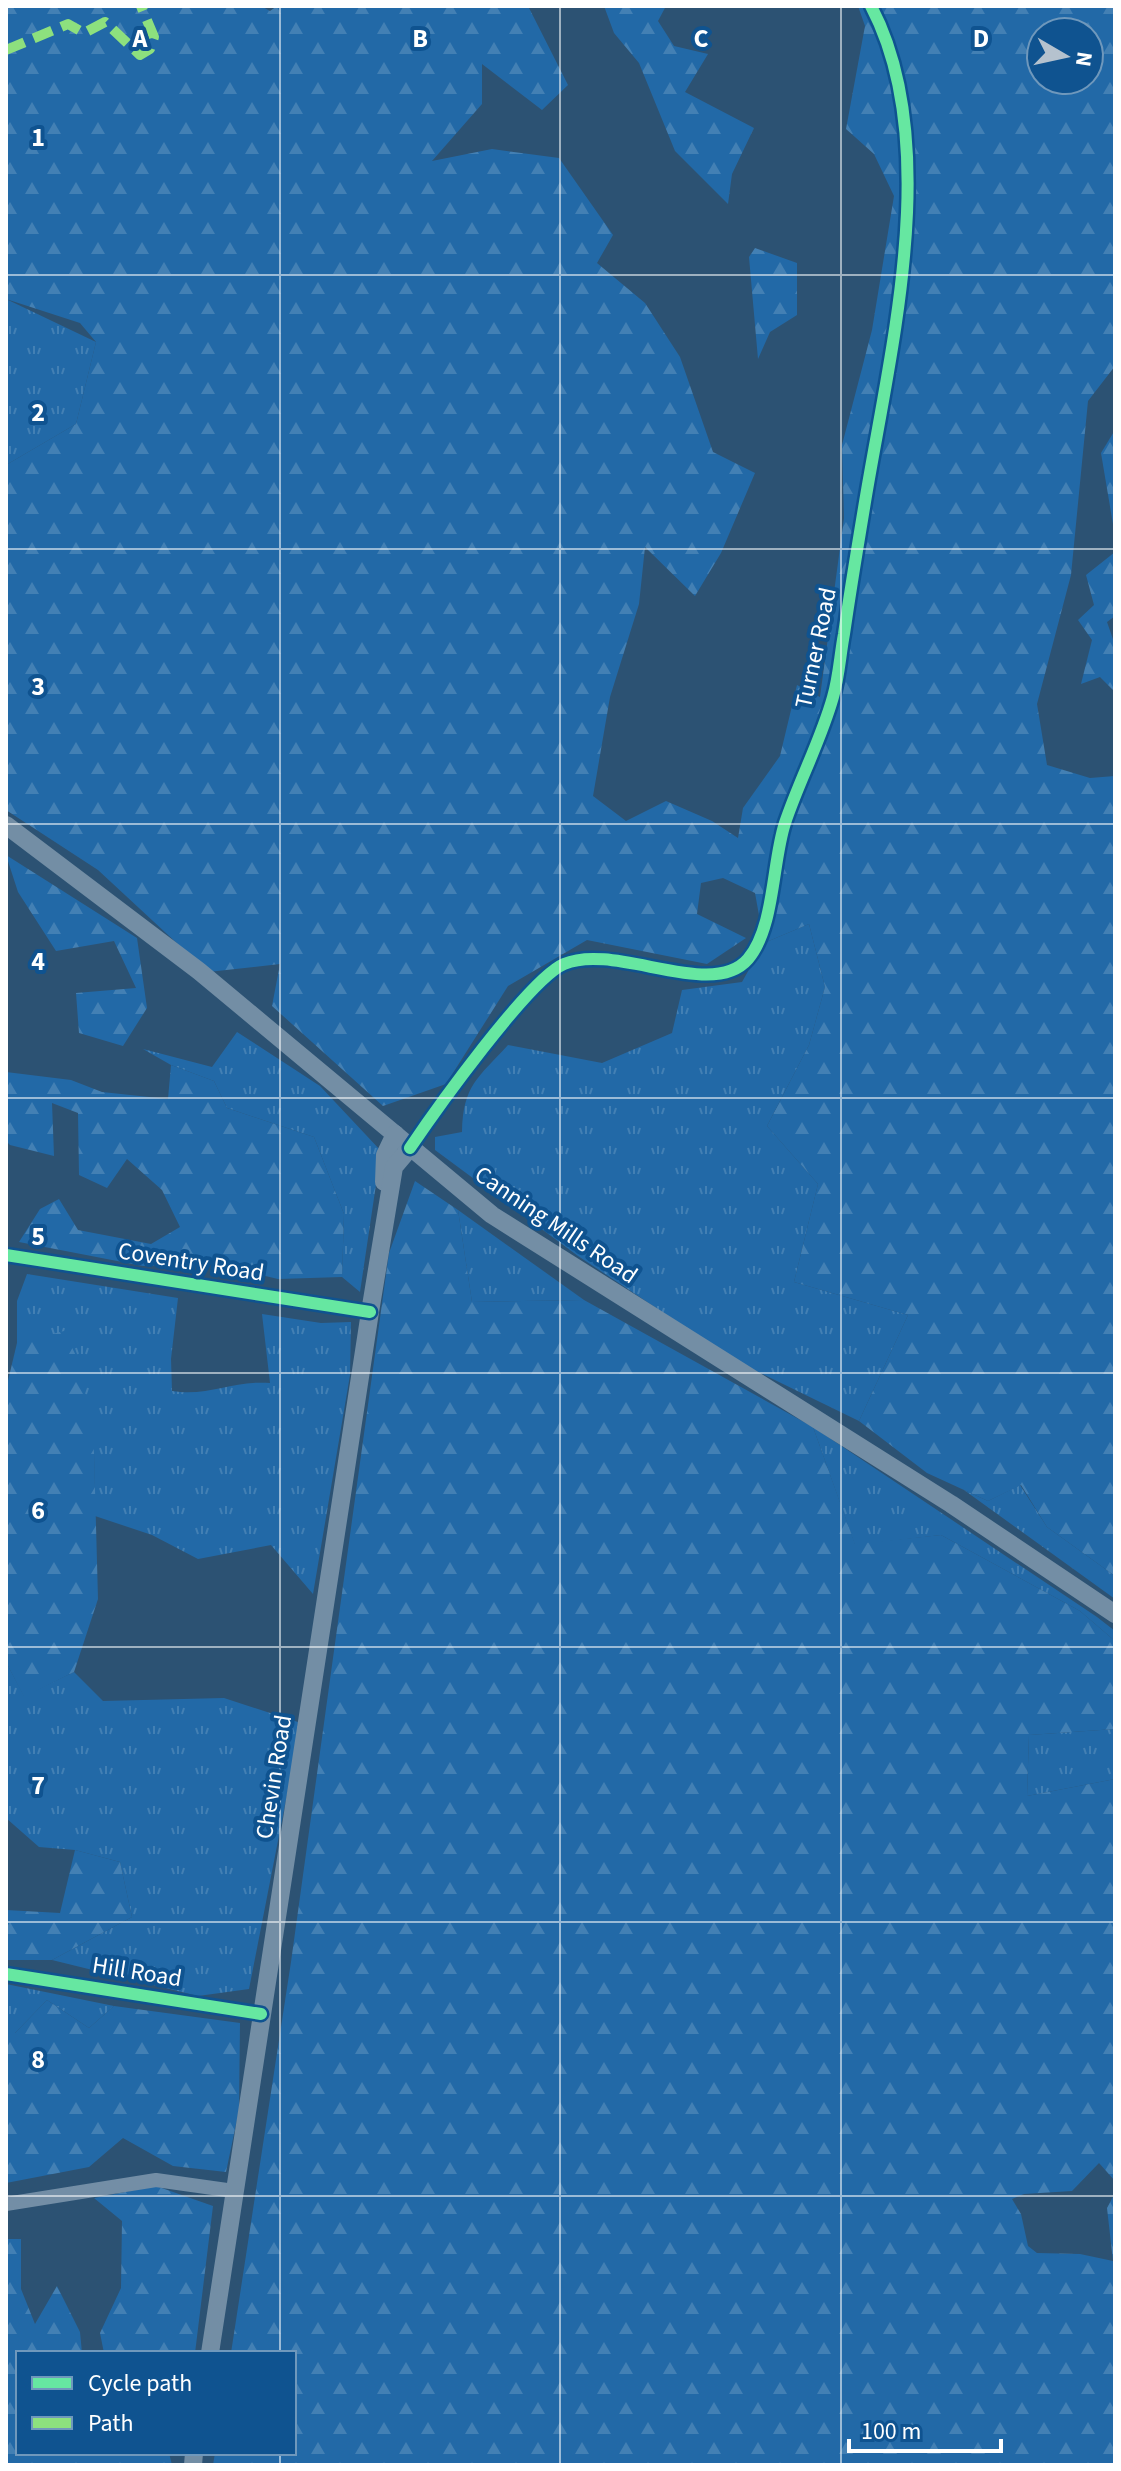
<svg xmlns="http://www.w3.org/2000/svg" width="1121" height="2471" font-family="'Source Sans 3',sans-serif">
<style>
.grass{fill:url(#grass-tufts)}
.forest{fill:url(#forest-firs);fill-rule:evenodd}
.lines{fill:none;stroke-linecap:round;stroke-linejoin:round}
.minor{stroke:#738ea6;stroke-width:14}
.major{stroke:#738ea5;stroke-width:18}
.quiet{stroke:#8de07e;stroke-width:10;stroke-dasharray:20 10;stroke-linecap:butt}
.cycleway-casing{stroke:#0f5390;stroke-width:17}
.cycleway{stroke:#66e7a1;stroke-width:12}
.grid{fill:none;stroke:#fff;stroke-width:2;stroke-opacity:0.55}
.labels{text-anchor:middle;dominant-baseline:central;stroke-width:8;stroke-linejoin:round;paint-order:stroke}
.street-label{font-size:24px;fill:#fff;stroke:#0f5390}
.grid-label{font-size:26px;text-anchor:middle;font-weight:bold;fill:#fff;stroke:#0f5390;stroke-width:8;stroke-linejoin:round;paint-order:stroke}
</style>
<defs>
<pattern id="grass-tufts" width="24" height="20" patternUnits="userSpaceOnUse" patternTransform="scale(2)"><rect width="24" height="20" fill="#2269a7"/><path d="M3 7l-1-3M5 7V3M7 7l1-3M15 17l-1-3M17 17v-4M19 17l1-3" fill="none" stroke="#4380b4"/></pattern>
<pattern id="forest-firs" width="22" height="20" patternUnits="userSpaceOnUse" patternTransform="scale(2)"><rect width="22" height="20" fill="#2269a7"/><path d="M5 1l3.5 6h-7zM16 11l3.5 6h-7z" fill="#4380b4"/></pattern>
</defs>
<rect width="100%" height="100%" fill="#2c5273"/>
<!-- grass -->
<g class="grass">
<path d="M6,299L96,342L76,424L6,465Z"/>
<path d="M809,924L825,987L809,1045L767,1126L818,1184L794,1282L908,1315L859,1421L736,1361L578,1256L435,1150V1137L462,1132C463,1085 478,1078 508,1045L602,1063L672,1033L682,990L742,982L764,943Z"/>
<path d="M237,1032L320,1086L381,1151L360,1292L342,1277L344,1214L314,1137L227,1108L214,1081L171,1065L143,1049L212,1067Z"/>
<path d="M458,1210L584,1300L472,1302Z"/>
<path d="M27,1274L178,1298L171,1359L172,1391C209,1397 232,1380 270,1383L262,1314L321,1323L351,1322L350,1375L313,1594L271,1545L198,1559L152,1535L95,1516L94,1452L17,1343V1301Z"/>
<path d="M813,1427L1097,1617L1115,1631V1641L1080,1611L941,1535L855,1545Z"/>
<path d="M1020,1485L1047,1527L1115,1576V1599L964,1490L988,1501Z"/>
<path d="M6,1662L24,1696L74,1672L103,1701L224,1698L301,1723L249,1989L198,1996L52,1960L132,1917L120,1862L75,1850L39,1847L6,1818Z"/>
<path d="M1115,1729V1779L1027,1796L1029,1735Z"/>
<path d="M6,1984L114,2006L89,2028L47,2000L15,2033H6Z"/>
</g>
<!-- forest -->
<g class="forest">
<path d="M6,6H261L270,11L277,6H528L568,85L542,110L482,64V104L432,161L492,149L559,158L613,235L597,263L645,303L680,357L713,452L755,473L721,553L695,596L645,547L639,604L610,697L593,796L626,821L666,801L712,821L738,838L743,808L780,756L797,685L820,697L844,518L842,445L872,330L894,196L874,154L846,129L865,26L858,6H1115V366L1088,401L1071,575L1037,704L1047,765L1090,778L1115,776V1576L1047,1527L1021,1485L988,1501L927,1473L859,1421L908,1315L794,1282L818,1184L767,1126L809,1045L825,987L809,924L764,943L755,893L723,878L701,883L697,914L746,938L707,964L587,940L508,986L446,1084L383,1106L272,1006L280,964L208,972L98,870L6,810V465L76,424L96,342L80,323L6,299ZM1041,32H1089V80H1041Z"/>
<path d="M604,6H666L658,21L674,46L708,54L685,92L754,128L732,174L728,204L675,151L639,63L614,33Z"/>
<path d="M755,248L797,263V315L770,332L758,359L749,257Z"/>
<path d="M1115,430V536L1101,453Z"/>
<path d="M1115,552V616L1107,622L1115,645V692L1100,677L1081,684L1092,640L1078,620L1094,605L1086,575Z"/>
<path d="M6,855L137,938L147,1008L123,1046L79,1033L76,993L136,988L114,941L56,951L18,892Z"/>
<path d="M171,1065L214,1081L227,1108L314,1137L344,1214L342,1277L278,1279L210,1263L143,1266L19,1242L40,1209L59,1199L78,1230L151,1244L180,1227L162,1190L127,1159L107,1188L79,1175L78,1113L52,1103L54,1156L10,1145L6,1141V1072L71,1080L102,1092L168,1099Z"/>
<path d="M415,1181L458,1210L472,1302L584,1300L813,1427L855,1544L941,1535L1080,1611L1115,1641V1729L1029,1735L1027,1796L1115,1779V2181L1099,2163L1072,2191L1024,2194L1012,2199L1021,2214L1028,2246L1037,2253L1080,2254L1113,2261L1107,2208L1115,2193V2465H213L215,2453H294V2353H231L291,1962L389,1253Z"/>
<path d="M64,1331L80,1364L94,1452L98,1599L74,1672L24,1697L6,1662V1389L17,1343Z"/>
<path d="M75,1850L120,1862L132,1917L52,1960H6V1910L60,1913Z"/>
<path d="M47,2000L89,2028L114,2006L240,2023L239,2110L226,2172L173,2166L123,2138L89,2167L6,2183V2033H15Z"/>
<path d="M156,2186L213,2206L195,2353H104L100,2333L121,2288L122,2221L94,2198Z"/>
<path d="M6,2239H21V2289L35,2324L57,2286L80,2332L82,2353H18V2453H169L172,2465H6Z"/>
</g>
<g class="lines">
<!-- minor -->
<g class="minor">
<path d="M410,1148C435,1111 529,979 564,964C615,942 712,1001 748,959C775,927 772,862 785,823C799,781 821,740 833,697C839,677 840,655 844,634C850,592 857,550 864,508C888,359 945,146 871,6"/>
<path d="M6,1255L370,1312"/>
<path d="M6,1974L261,2014"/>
<path d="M6,2204L156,2180L234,2191"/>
</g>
<!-- major -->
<g class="major">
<path d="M6,825L199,971L492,1215L951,1504L1115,1614"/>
<path d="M384,1182L385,1155L395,1134"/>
<path d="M210,2353L370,1312L394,1167L410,1148"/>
<path d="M193,2465L194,2453"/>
</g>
<!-- quiet -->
<path class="quiet" d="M6,50L68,24L84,33L105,22L140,55L150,49L154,37L141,6"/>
<!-- cycleway casing -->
<g class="cycleway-casing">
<g id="cycleway">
<path d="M410,1148C435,1111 529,979 564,964C615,942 712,1001 748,959C775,927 772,862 785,823C799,781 821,740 833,697C839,677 840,655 844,634C850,592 857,550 864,508C888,359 945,146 871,6"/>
<path d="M6,1255L370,1312"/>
<path d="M6,1974L261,2014"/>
</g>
</g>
<!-- cycleway -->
<use href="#cycleway" class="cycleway"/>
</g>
<!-- grid -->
<path class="grid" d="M280,6V2353M560,6V2465M841,6V2465M6,275H1115M6,549H1115M6,824H1115M6,1098H1115M6,1373H1115M6,1647H1115M6,1922H1115M6,2196H1115M280,2453V2465"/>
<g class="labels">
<!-- street labels -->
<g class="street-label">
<text transform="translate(816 648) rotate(-78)">Turner Road</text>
<text transform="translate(556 1225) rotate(34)">Canning Mills Road</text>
<text transform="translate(191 1262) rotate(9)">Coventry Road</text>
<text transform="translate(274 1777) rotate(-81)">Chevin Road</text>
<text transform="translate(137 1972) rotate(9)">Hill Road</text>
</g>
</g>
<g class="grid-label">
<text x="140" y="47">A</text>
<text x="420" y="47">B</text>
<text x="701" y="47">C</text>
<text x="981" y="47">D</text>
<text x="38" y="146">1</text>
<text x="38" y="421">2</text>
<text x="38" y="695">3</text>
<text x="38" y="970">4</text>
<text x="38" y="1245">5</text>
<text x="38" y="1519">6</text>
<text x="38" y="1794">7</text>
<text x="38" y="2068">8</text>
</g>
<!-- border -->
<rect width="1121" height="2471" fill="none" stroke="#ffffff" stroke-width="16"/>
<!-- legend -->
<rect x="16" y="2351" width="280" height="104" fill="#0f5390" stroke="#6f98bc" stroke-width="2"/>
<rect x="32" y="2377" width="40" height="12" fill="#66e7a1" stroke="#6f98bc" stroke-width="2"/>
<text x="88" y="2391" font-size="24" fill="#ffffff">Cycle path</text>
<rect x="32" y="2417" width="40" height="12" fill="#8de07e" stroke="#6f98bc" stroke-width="2"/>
<text x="88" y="2431" font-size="24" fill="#ffffff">Path</text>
<!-- north arrow -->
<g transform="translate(1065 56) rotate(99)"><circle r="38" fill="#0f5390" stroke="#6f98bc" stroke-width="2"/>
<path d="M0-6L14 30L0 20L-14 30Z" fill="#b5c2ce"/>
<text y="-12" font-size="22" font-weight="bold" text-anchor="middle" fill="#ffffff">N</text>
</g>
<!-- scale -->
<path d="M849 2439v12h152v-12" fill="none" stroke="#ffffff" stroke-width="4"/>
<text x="861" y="2439" font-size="24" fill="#ffffff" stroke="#0f5390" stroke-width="6" paint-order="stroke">100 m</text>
</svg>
